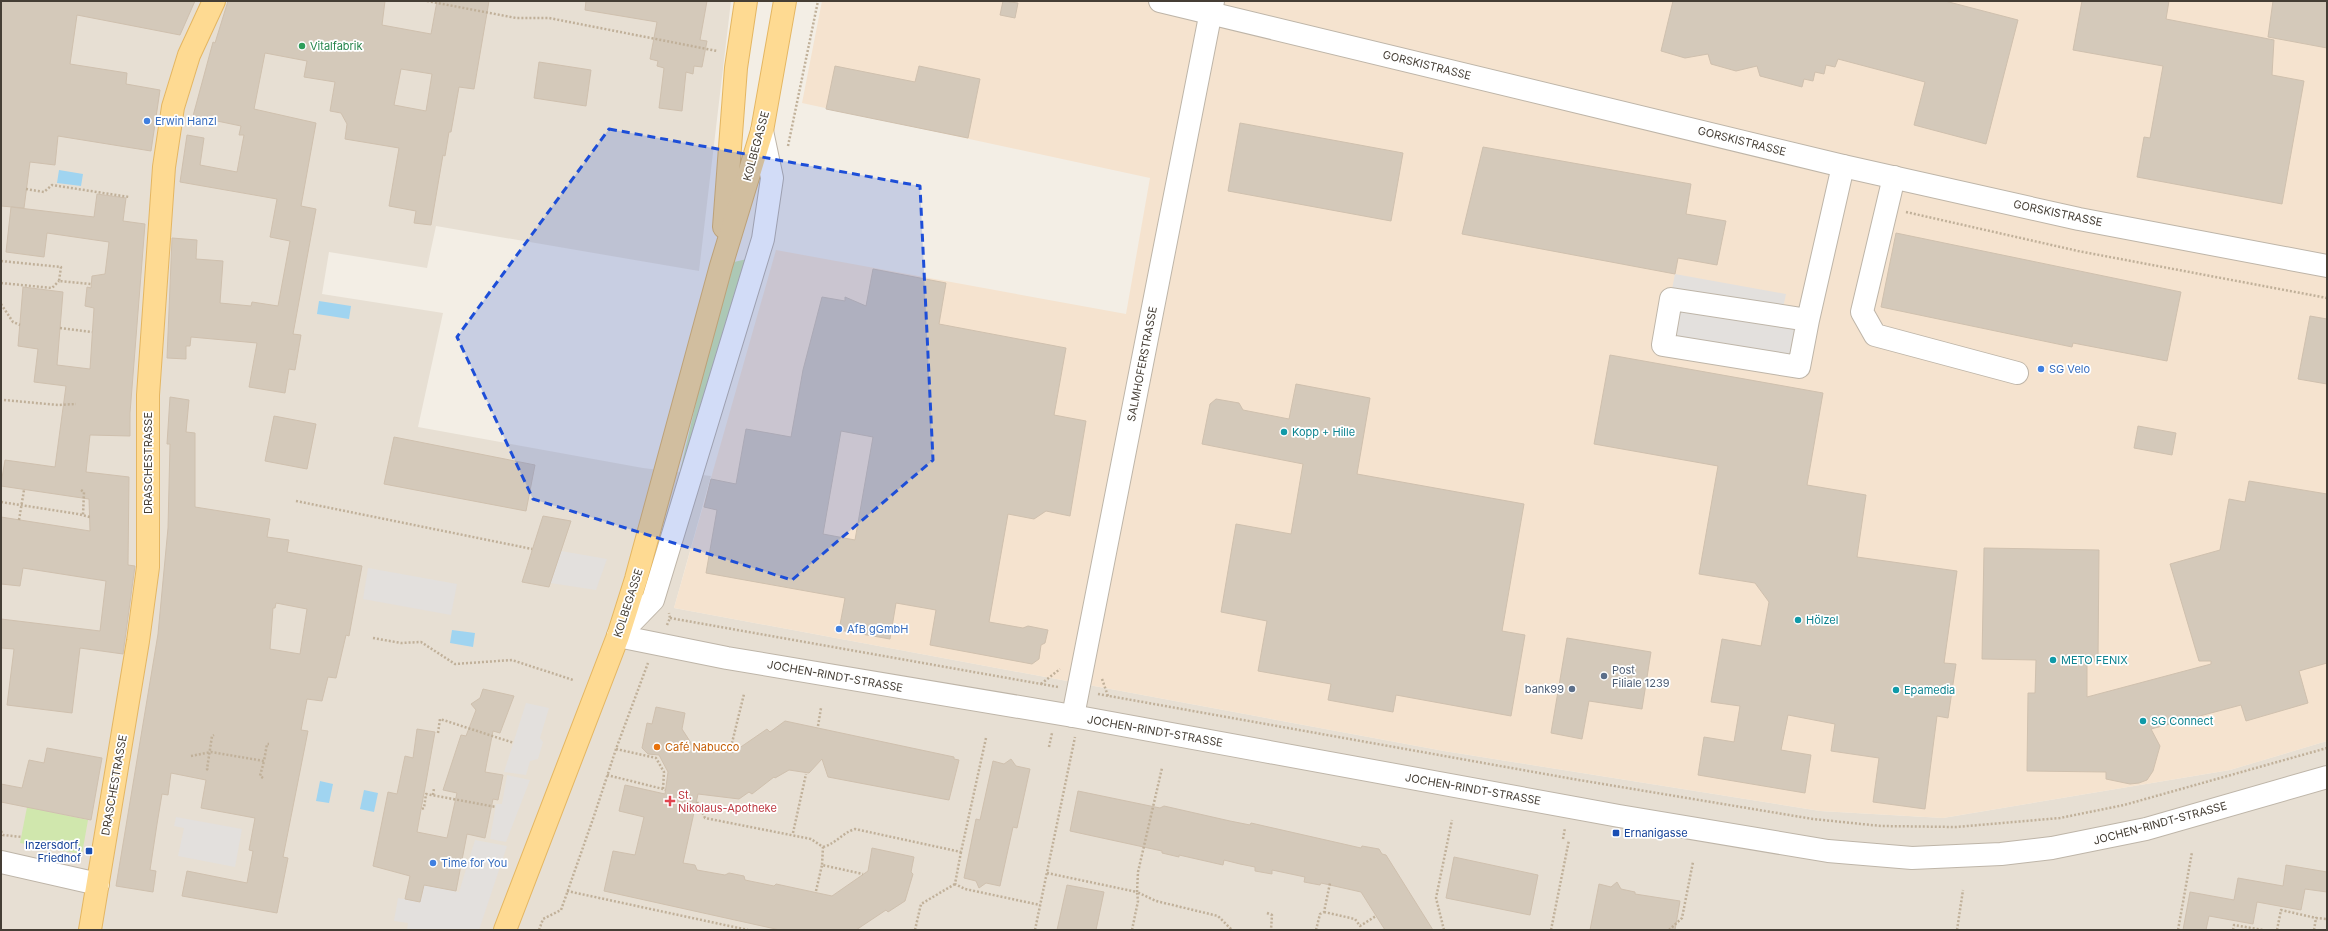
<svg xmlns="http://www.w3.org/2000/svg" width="2328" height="931" font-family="Inter,sans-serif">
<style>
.residential{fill:#e7dfd3}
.commercial{fill:#f5e3cf}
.green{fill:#d0e7ad}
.parking{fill:#e3e0dd}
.water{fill:#a0d4f0}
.building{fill:#d4c9ba;stroke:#cfc0ae;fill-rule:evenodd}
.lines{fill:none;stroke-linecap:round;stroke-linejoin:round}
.minor-casing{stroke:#beb5a8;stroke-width:24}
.major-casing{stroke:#e4b662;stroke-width:24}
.path{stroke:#c0b099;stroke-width:2.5;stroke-dasharray:2 2;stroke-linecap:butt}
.minor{stroke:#fff;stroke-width:22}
.major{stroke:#feda92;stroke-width:22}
.marked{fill:#1d4ed8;fill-opacity:0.2;stroke:#1d4ed8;stroke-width:3;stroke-dasharray:8 5;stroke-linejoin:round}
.leisure-dot{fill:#2e9e5b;stroke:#fff;stroke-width:1.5}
.shop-dot{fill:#3f7fe0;stroke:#fff;stroke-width:1.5}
.culture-dot{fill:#0f9aa8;stroke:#fff;stroke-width:1.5}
.service-dot{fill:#5c6f8a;stroke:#fff;stroke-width:1.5}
.food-dot{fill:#e8710a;stroke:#fff;stroke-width:1.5}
.health-dot{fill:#e0444e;stroke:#fff;stroke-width:1.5}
.transit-dot{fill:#1a4fb4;stroke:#fff;stroke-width:1.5}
.labels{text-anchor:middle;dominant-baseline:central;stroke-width:3.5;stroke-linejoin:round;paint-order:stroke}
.leisure-label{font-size:11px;fill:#27864d;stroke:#fff;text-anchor:start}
.street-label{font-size:11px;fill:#453e35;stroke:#fff}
.shop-label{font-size:11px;fill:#366cbe;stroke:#fff;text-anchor:start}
.culture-label{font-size:11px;fill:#0d838f;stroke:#fff;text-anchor:start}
.service-label{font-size:11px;fill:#4e5e75;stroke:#fff;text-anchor:start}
.food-label{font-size:11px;fill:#c56008;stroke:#fff;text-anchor:start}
.health-label{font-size:11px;fill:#be3a42;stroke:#fff;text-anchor:start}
.transit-label{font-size:11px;fill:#164399;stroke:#fff;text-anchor:start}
</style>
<rect width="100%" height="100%" fill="#f3eee5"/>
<!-- residential -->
<path class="residential" d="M1,1H731L699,271L436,226L427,268L329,252L322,294L443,313L418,427L643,468L711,476L674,608L1444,751L1820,811L1943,818L2230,770L2327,741V930H1Z"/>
<!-- commercial -->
<path class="commercial" d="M822,1H2327V741L2230,770L1943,818L1820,811L1444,751L674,608L776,250L1126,314L1150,178L802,103Z"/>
<!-- green -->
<g class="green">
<path d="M747,259L683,482L678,480L701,381L734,262Z"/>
<path d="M27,807L88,820L82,854L20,843Z"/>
</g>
<!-- parking -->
<g class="parking">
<path d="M1675,274L1786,294L1783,308L1800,311L1792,359L1670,337L1672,289Z"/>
<path d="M561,551L607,559L596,590L550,583Z"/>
<path d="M368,568L457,584L451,615L363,599Z"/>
<path d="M526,703L549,708L540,738L543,742L538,759L530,761L526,775L504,772Z"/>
<path d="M507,775L530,780L506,842L490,839L496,804H502Z"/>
<path d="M176,817L242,829L235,867L178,856L184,828L174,826Z"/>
<path d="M475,840L507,846L479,930H407L408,923L394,921L398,898L420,902L424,885L459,892Z"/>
</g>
<!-- water -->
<g class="water">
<path d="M59,170L83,174L81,186L57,183Z"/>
<path d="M319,301L351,306L349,319L317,314Z"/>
<path d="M452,630L475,633L473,647L450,643Z"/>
<path d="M320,781L333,784L329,803L316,801Z"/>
<path d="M364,790L378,793L374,812L360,809Z"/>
</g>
<!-- building -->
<g class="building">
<path d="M1,1H195L180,35L77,15L70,64L127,73L126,84L160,90L151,151L58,136L55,165L30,162L24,208L1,206Z"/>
<path d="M228,1H385L382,25L431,34L437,1H489L474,89L459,87L451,132H449L445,156L443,155L431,225L414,223L416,211L389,206L399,148L345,139L347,124L341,113L330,111L335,82L304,77L307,61L265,53L254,109L316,123L301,206L316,209L293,334L301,335L295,370L289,369L285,393L249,387L257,343L191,337L190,346H186V359L167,358L172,238L197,240L196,259L223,261L220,303L251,306L252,302L278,306L290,241L270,237L277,199L180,182L187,135L204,138L200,165L237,172L244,135H239L241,126L193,116L213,42L215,43ZM401,69L432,74L426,111L394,105Z"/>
<path d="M586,1H707L700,40L707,41L702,67L694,66L693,74L686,72L682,111L659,108L664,68L657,66L658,61L650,59L657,22L585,10Z"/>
<path d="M1003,1L1018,3L1015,18L1000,15Z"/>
<path d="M1673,1H1945L2018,20L1986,144L1914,125L1925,82L1838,59L1835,67L1826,65L1824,74L1815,72L1813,81L1804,79L1802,87L1760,76L1757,66L1736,71L1711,64L1708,54L1685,58L1661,51Z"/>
<path d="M2082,1H2169L2166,19L2274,40L2272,75L2304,81L2282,204L2137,177L2144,137L2150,138L2163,66L2073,50Z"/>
<path d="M2273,1H2327V48L2268,37Z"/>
<path d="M539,62L591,70L586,106L534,98Z"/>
<path d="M835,66L915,82L919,66L980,79L968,138L826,109Z"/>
<path d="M1240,123L1403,153L1391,221L1228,191Z"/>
<path d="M1483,147L1691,184L1686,214L1726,221L1717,265L1678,258L1675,274L1462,234Z"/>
<path d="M97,194L126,198L123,221L145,224L130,413V436L90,435L86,472L129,477L128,565L135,566L123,654L80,648L72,713L7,705L14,649L1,648V619L100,631L106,581L23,568L20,586L1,584V517L90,531L89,499L1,486V484L5,460L55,467L66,386L34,382L38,349L18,346L23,287L63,292L57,365L90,369L94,308L85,306L87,287L91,288L92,276L105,274L109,242L47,233L44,257L6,252L11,207L94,217Z"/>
<path d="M1896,233L2181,292L2167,361L2073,343L2072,347L1881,307Z"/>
<path d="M873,269L946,283L939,324L1066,348L1054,415L1086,421L1070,516L1046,511L1034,519L1008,514L989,622L1023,628L1028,626L1048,630L1045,643L1041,645L1039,659L1032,664L930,645L936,610L896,603L890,639L839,630L845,598L706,573L717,510L704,507L711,479L736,484L746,429L791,437L803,370L822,297L845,301V297L866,306ZM841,431L873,437L855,540L823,534Z"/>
<path d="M2310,316L2327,319V384L2298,379Z"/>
<path d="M1610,355L1823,393L1807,485L1866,495L1857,557L1957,571L1944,663L1956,664L1948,718L1937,716L1925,809L1873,802L1879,758L1831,751L1835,724L1788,715L1781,750L1811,755L1805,793L1698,775L1704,737L1734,742L1740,706L1711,702L1722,639L1761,646L1769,602L1755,583L1699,574L1718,466L1594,444Z"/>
<path d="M1296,384L1370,398L1357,474L1524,504L1502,631L1525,635L1511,716L1396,695L1393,712L1328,700L1331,684L1258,671L1267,621L1221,612L1236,524L1291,534L1303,464L1202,444L1210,404L1216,399L1239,403L1243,410L1289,419Z"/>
<path d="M170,397L189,400L186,432L195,433V507L270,519L267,537L289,540L287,552L362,566L349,636L346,635L336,678L328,677L322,701L307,699L301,730L308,731L283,857L288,858L277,913L182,896L187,871L247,883L253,851L249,850L255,818L201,808L206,780L171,773L168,795L162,794L157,824L150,870L156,871L153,892L116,886L158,634L168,528L170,444H167ZM276,603L307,609L300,654L270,649L273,608H275Z"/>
<path d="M274,416L316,424L307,469L265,461Z"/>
<path d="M2138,426L2176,433L2172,455L2134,448Z"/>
<path d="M394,437L535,465L526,511L384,484Z"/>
<path d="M2249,481L2327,494V663L2299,671L2308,703L2246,721L2241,705L2151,729L2160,746L2153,771L2147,780L2139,783L2130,784L2106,779V772L2027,771L2028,693H2035L2036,660L1982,659L1984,548L2099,550L2098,661H2087V697L2211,664V661H2199L2170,564L2220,550L2229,499L2245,502Z"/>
<path d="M543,516L571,521L549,587L522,582Z"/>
<path d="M1567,638L1651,652L1642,709L1589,701L1582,739L1551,733Z"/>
<path d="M483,689L514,696L500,733L493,731L485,772L503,775L498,800L493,799L485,838L467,834L456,891L424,885L420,902L405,899L410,876L373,866L388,792L397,794L405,756L413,758L417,729L435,732L417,832L447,838L457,793L443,790L461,735L466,736L476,710L471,704L480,698Z"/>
<path d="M656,707L685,713L682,729L693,746L707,749L732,753L767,729L770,732L785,721L954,757V759L959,760L949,800L828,777L822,759L809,773L789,770L775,778L774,777L752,794L749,792L739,799L698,794L683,863L695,865L697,870L725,875L729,873L744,876L745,880L774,886L776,884L832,896L868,871L872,848L914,857L911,872L913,874L905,901L888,912L886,910L856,930H780L604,891L613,851L635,855L644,817L619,811L625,785L665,794L668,772L659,755L648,754L642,748L647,723L652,724Z"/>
<path d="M47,748L102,758L91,820L1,802V784L22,788L29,760L44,763Z"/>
<path d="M1011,759L1016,766L1030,769L1017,828L1013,827L1000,886L986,883L979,888L976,881L964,878L976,819L980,820L993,761L1004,764Z"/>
<path d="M1078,791L1160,808L1164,806L1230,821L1250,825L1251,823L1361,848L1362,846L1379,849L1382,854L1386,855L1433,930H1385L1361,892L1321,883L1320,885L1304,882L1305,877L1272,870V874L1255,871V867L1240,864L1224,860L1223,865L1179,855V857L1162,853V851L1070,831Z"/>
<path d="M1454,857L1538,875L1530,915L1446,898Z"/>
<path d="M2286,865L2327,872V892L2305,889L2301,910L2257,902L2253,924L2209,916L2206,930H2183L2190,892L2234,900L2238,878L2283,886Z"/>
<path d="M1617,882L1621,889L1635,892V894L1680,901L1675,930H1590L1599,884L1611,887Z"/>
<path d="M1067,885L1104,892L1096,930H1057Z"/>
</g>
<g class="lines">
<!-- minor casing -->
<g class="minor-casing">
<g id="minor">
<path d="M1160,1L1843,166L2079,219L2327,266"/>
<path d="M1894,177L1862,312L1875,335L2017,373"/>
<path d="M1808,320L1799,367L1663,345L1671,299L1808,320L1843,166"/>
<path d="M618,636L727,658L1073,716L1619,816L1828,851L1912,858L2001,854L2052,848L2146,829L2327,777"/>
<path d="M618,636L653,600L763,239L772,178L762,131"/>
<path d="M1073,716L1213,1"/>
<path d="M1,862L98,884"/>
</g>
</g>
<!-- major casing -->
<g class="major-casing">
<g id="major">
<path d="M724,227L736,68L746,1"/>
<path d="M90,930L138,641L148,567V395L164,167L173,107L189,55L214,1"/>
<path d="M505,930L618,636L636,579L721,266L762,131L785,1"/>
</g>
</g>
<!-- path -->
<g class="path">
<path d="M427,1L516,18H549L717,51"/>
<path d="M788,146L818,1"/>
<path d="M26,189L44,192L52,185L129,197"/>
<path d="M1906,212L2078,251L2327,298"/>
<path d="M1,261L61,267L59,281L91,284"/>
<path d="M1,283L52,288L59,281"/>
<path d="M1,304L13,322L20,325"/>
<path d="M60,328L92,332"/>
<path d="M4,400L58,405L76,404"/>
<path d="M81,490L84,492L83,515"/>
<path d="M296,501L532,549"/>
<path d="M1,502L78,514L90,517"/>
<path d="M19,520L24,490"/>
<path d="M670,618L1058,687"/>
<path d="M667,625L670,618L669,613"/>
<path d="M373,638L401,643L421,642L455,664L512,660L573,680"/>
<path d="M1102,679L1108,696"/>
<path d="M1041,684L1060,669"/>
<path d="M1098,694L1573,779L1813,819L1881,826L1956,827L2060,818L2124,805L2327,748"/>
<path d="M818,726L821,708"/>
<path d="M438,733L440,719L514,743"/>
<path d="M1049,747L1052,733"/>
<path d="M616,749L656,758L664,772L663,789L665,790"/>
<path d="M730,751L744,694"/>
<path d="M191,756L211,752L264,761L267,744H269"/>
<path d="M208,770L207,769L212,736L214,735"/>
<path d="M607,775L663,789"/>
<path d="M263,778L260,776L264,761"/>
<path d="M433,795L434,788"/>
<path d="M697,802L705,818L811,839L823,847L822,865"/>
<path d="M422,809L424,808L426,794L496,807"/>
<path d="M1,831L3,835L22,837"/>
<path d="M793,833L806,774"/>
<path d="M1563,839L1565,828"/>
<path d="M823,847C837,843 842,833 855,829L961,852L986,738"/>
<path d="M961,852L955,884L965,889L1040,905"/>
<path d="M1047,873L1137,892L1138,872L1162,768"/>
<path d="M567,891L748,930"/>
<path d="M816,891L822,865L863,874"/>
<path d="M1324,912L1355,919L1360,926L1376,916"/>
<path d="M1267,913L1272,915L1271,930"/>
<path d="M539,930L543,919L561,910L594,816L616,749L648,663"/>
<path d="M915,930L921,904L955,884"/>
<path d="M1035,930L1075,737"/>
<path d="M1132,930L1138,901L1137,892L1156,901L1218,916L1232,930"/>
<path d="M1316,930L1320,914L1324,912L1330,883"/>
<path d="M1444,930L1436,898L1452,820"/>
<path d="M1551,930L1569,840"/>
<path d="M1669,930L1682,918L1693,862"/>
<path d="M1957,930L1963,890"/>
<path d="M2178,930L2192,852"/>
<path d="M2233,930L2234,925L2263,930"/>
<path d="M2277,930L2281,910L2316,918"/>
<path d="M2314,930L2316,918L2327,919"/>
</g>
<!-- minor -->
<use href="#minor" class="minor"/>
<!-- major -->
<use href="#major" class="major"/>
</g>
<!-- marked area -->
<path class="marked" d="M609,129L920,186L933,460L792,580L533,499L457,337Z"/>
<!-- markers -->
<circle class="leisure-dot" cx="302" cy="46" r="4"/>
<g class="shop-dot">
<circle cx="147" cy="121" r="4"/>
<circle cx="2041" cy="369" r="4"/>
<circle cx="839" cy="629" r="4"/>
<circle cx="433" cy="863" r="4"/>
</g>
<g class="culture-dot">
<circle cx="1284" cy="432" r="4"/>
<circle cx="1798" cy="620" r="4"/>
<circle cx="2053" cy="660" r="4"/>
<circle cx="1896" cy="690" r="4"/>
<circle cx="2143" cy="721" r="4"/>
</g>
<g class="service-dot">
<circle cx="1604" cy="676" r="4"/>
<circle cx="1572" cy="689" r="4"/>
</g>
<circle class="food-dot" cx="657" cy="747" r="4"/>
<path class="health-dot" d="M668 795h4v4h4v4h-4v4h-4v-4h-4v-4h4z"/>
<g class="transit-dot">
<rect x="1612" y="829" width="8" height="8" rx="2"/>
<rect x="85" y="847" width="8" height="8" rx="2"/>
</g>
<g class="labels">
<!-- leisure labels -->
<g class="leisure-label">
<text x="310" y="46">Vitalfabrik</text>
</g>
<!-- street labels -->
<g class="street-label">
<text transform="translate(1427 65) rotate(14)">GORSKISTRASSE</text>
<text transform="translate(1742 141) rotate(14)">GORSKISTRASSE</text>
<text transform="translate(756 146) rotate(-75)">KOLBEGASSE</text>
<text transform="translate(2058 213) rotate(12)">GORSKISTRASSE</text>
<text transform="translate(1142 364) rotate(-79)">SALMHOFERSTRASSE</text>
<text transform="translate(148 463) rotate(-90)">DRASCHESTRASSE</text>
<text transform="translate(628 603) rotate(-72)">KOLBEGASSE</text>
<text transform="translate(835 676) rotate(10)">JOCHEN-RINDT-STRASSE</text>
<text transform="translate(1155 731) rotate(10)">JOCHEN-RINDT-STRASSE</text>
<text transform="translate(114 785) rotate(-80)">DRASCHESTRASSE</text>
<text transform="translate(1473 789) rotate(10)">JOCHEN-RINDT-STRASSE</text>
<text transform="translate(2160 823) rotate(-15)">JOCHEN-RINDT-STRASSE</text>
</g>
<!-- shop labels -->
<g class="shop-label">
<text x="155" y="121">Erwin Hanzl</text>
<text x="2049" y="369">SG Velo</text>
<text x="847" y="629">AfB gGmbH</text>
<text x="441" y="863">Time for You</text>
</g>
<!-- culture labels -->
<g class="culture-label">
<text x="1292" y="432">Kopp + Hille</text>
<text x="1806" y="620">Hölzel</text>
<text x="2061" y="660">METO FENIX</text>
<text x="1904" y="690">Epamedia</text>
<text x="2151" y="721">SG Connect</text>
</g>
<!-- service labels -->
<g class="service-label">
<text x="1612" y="670">Post<tspan x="1612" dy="13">Filiale 1239</tspan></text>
<text x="1564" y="689" text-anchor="end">bank99</text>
</g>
<!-- food labels -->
<g class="food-label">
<text x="665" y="747">Café Nabucco</text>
</g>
<!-- health labels -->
<g class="health-label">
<text x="678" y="795">St.<tspan x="678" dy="13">Nikolaus-Apotheke</tspan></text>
</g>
<!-- transit labels -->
<g class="transit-label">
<text x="1624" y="833">Ernanigasse</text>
<text x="81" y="845" text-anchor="end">Inzersdorf,<tspan x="81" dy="13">Friedhof</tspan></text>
</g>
</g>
<!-- border -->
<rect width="2328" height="931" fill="none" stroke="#453e35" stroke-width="4"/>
</svg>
